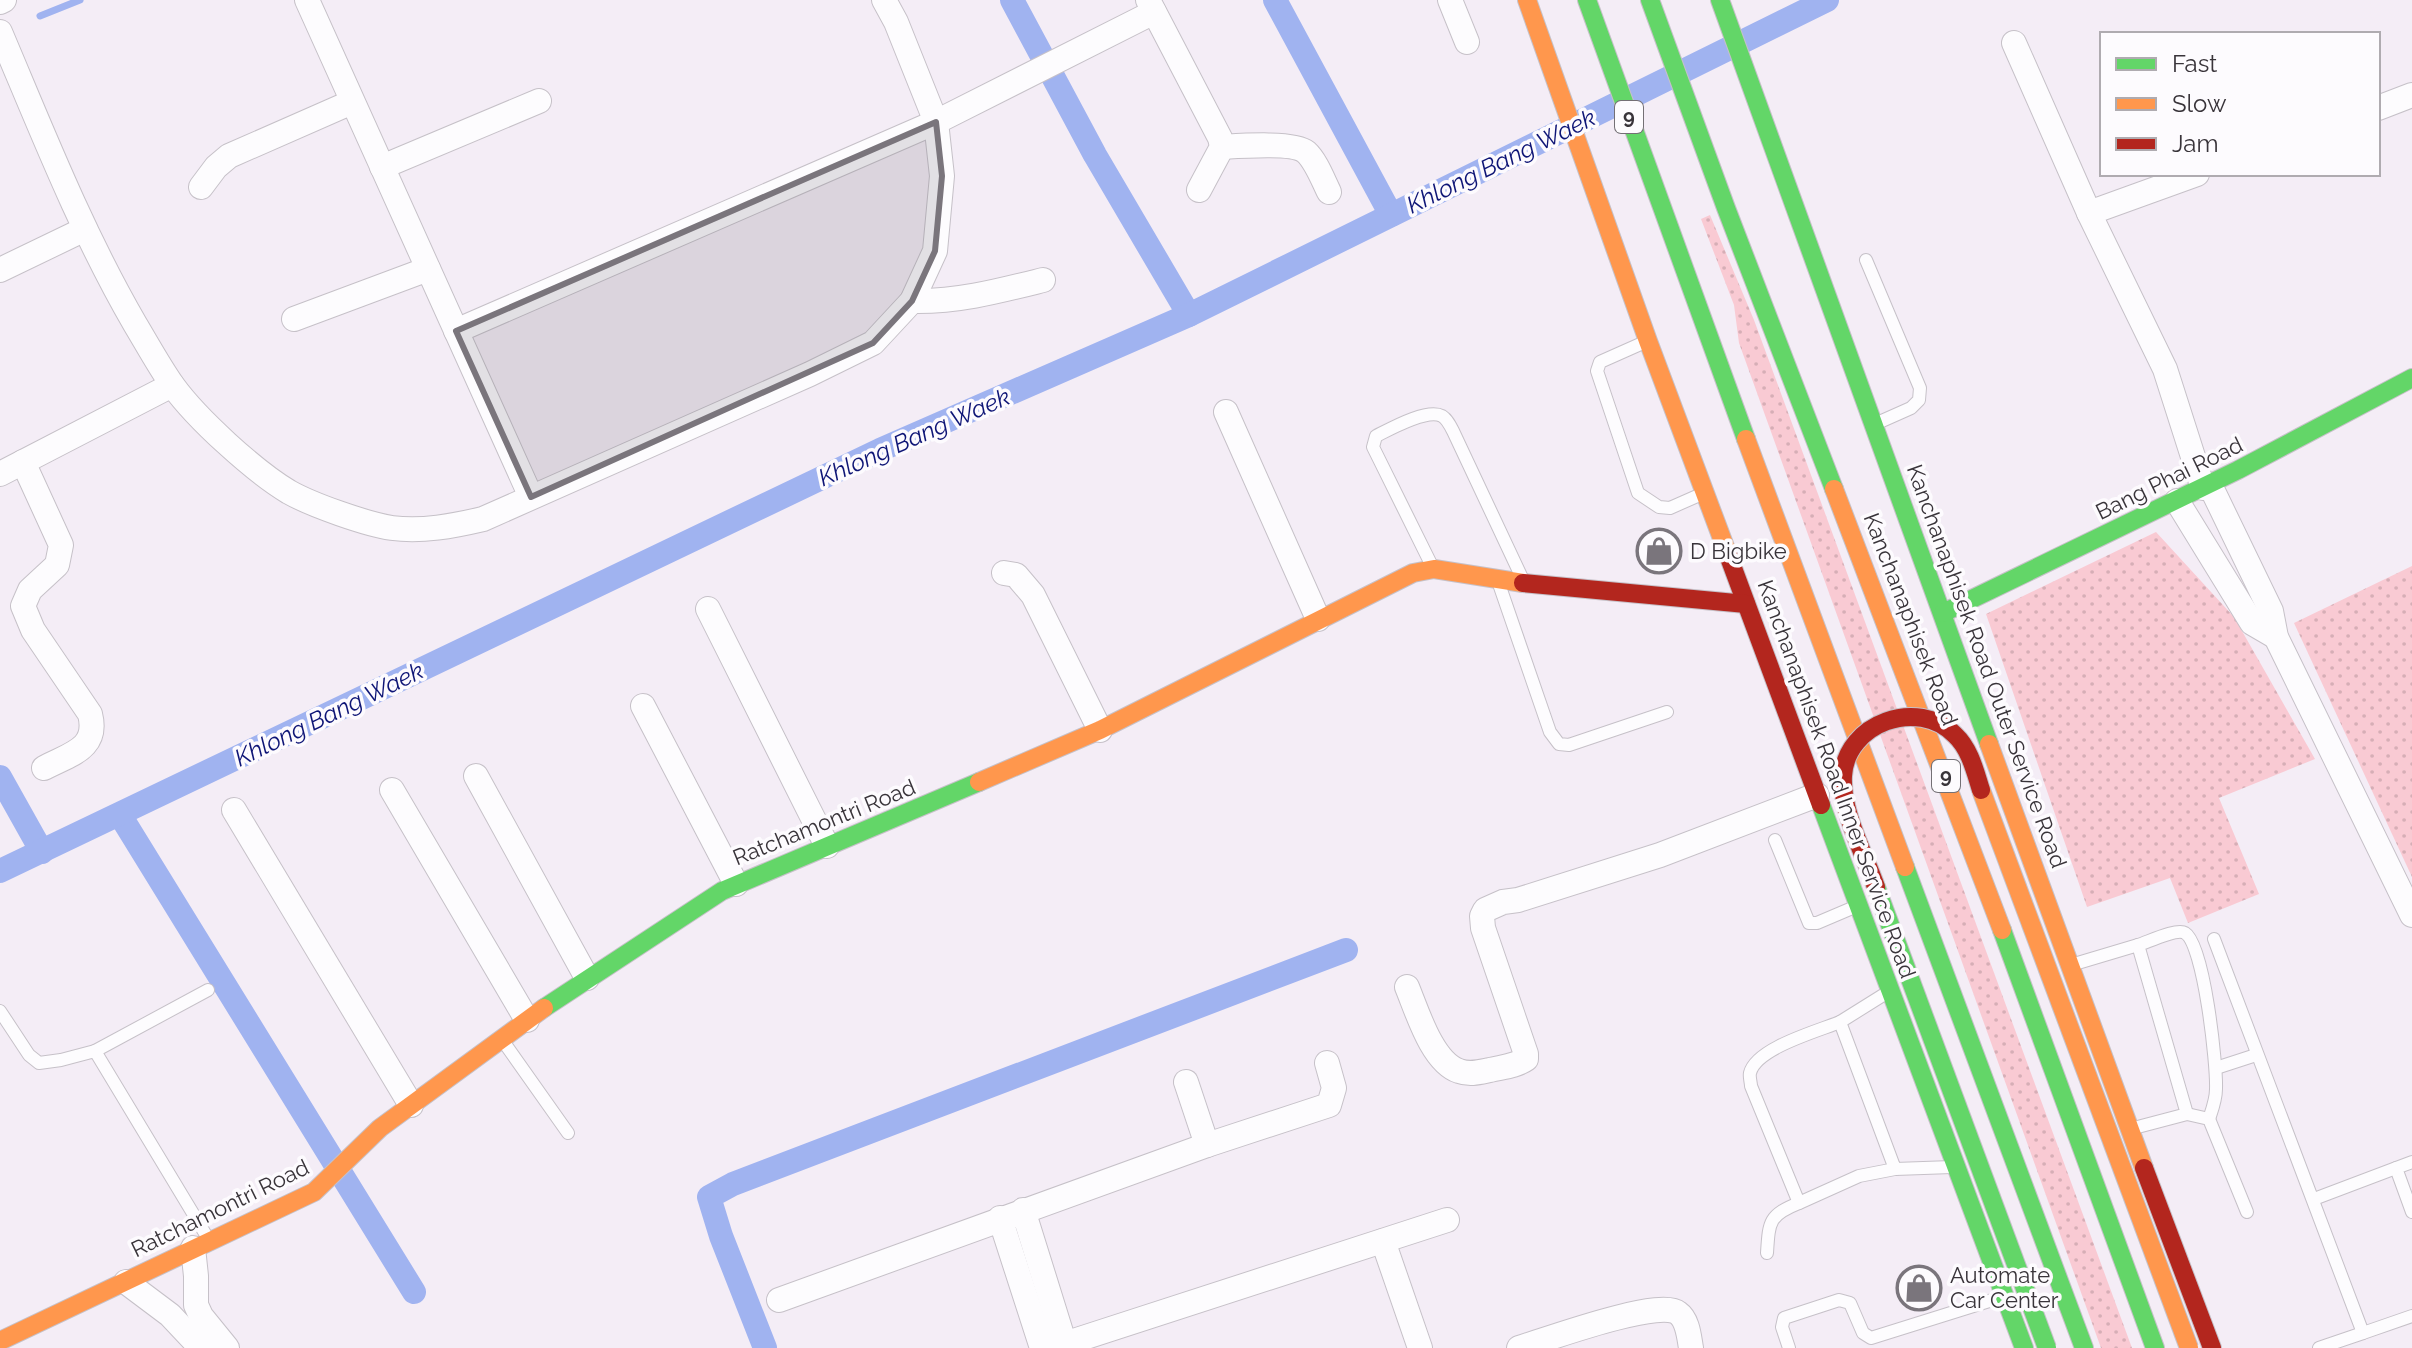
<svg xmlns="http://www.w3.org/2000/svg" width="2412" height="1348" font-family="Raleway,sans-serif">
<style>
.grass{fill:url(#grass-dots)}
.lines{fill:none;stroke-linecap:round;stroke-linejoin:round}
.stream{stroke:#a0b3f0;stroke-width:7}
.canal{stroke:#a0b3f0;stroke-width:24}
.lane-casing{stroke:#c6c1c8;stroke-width:14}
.street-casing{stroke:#c6c1c8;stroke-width:26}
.fast-casing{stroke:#c6c1c8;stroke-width:20}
.slow-casing{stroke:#c6c1c8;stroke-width:20}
.jam-casing{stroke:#c6c1c8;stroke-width:20}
.lane{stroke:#fdfcfe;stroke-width:12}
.street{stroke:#fdfcfe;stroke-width:24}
.fast{stroke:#63d668;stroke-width:18}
.slow{stroke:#ff974d;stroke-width:18}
.jam{stroke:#b3261e;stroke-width:18}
.fast-bridge-casing{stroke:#c6c1c8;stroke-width:20;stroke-linecap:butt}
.slow-bridge-casing{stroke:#c6c1c8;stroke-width:20;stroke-linecap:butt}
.jam-bridge-casing{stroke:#c6c1c8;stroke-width:20;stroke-linecap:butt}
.fast-bridge{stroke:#63d668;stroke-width:18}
.slow-bridge{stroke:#ff974d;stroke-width:18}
.jam-bridge{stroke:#b3261e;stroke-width:18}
.marked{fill:#7a757c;fill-opacity:0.2;stroke:#7a757c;stroke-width:6;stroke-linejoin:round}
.labels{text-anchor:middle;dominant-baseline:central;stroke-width:7;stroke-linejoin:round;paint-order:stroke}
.shield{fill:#fdfbfe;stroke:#747075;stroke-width:2}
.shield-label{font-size:20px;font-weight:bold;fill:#39343a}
.street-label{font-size:22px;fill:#39343a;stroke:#fdfbfe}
.poi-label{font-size:22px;fill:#39343a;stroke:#fdfbfe;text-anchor:start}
.water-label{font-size:24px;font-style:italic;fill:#0e1576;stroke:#fdfbfe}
</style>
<defs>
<pattern id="grass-dots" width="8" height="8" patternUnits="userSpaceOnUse" patternTransform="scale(2)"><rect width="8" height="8" fill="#f9cad3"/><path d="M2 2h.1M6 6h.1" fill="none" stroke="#d6aeb6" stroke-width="1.8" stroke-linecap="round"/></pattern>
</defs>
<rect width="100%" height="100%" fill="#f4edf6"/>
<!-- grass -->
<g class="grass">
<path d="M1710,215L1754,320L2132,1348H2101L1739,343L1734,305L1701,219Z"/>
<path d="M2156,532L2234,617L2315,759L2219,798L2259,894L2188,923L2170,878L2087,907L1986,614Z"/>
<path d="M2412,566V877L2294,623Z"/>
</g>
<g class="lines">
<!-- stream -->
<path class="stream" d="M40,16L80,0"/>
<!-- canal -->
<g class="canal">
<path d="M1012,0L1095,155L1189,315"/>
<path d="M1275,0L1391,215"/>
<path d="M0,777L42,852"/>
<path d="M120,815L414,1292"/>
<path d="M0,871L880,450L1189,315L1827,0"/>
<path d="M765,1348L721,1236L709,1197L733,1184L1346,950"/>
</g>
<!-- lane casing -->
<g class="lane-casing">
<g id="lane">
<path d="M1866,260L1920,388L1919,400L1911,408L1875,424"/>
<path d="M1645,342L1600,362L1597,371L1638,493L1659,507L1670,508L1704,493"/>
<path d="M1433,568L1373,447L1376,436C1390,429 1427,408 1442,416C1447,419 1450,425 1453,431L1523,580"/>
<path d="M1499,584L1550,732L1559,744L1569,745L1667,712"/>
<path d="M1775,840L1809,923H1817L1857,906"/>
<path d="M2214,939L2363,1333L2319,1348"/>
<path d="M2138,945C2148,942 2177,928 2185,933C2204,944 2217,1065 2216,1089C2216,1100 2212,1110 2209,1119"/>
<path d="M2071,965L2138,945L2187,1114L2130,1129"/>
<path d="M1888,992L1840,1022L1895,1169L1952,1167"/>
<path d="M0,1011L29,1055L39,1063L61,1060L95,1051L209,1240"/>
<path d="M1840,1022C1818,1031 1756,1048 1750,1073C1749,1077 1751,1082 1751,1086L1799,1203L1859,1176L1895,1169"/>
<path d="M503,1041L568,1133"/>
<path d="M95,1051L208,990"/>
<path d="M2216,1068L2256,1055"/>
<path d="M2187,1114L2209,1119L2247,1212"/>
<path d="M2412,1162L2396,1168L2412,1212"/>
<path d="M2314,1199L2396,1168"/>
<path d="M1767,1253C1769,1221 1769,1215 1799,1203"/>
<path d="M2363,1333L2412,1316"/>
<path d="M1789,1348L1782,1327L1784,1318L1839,1300L1850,1303L1863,1333L1871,1338L2002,1297"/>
</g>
</g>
<!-- street casing -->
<g class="street-casing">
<g id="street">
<path d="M307,0L531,497"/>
<path d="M1148,0L1220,138L1222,147L1199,190"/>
<path d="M1450,0L1467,42"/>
<path d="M0,2L4,0"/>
<path d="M0,32C42,131 81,231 135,324C147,344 159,366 173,386C197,419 254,471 289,492C312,505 366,524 392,528C422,532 453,526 483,519L810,374L873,343L912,301L935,251L942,176L936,122L896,22L884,0"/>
<path d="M2014,43L2089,213L2165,369L2203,488"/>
<path d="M2378,108L2412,95"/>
<path d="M1222,147C1239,146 1294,142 1306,152C1316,161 1323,180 1329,192"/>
<path d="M382,167L539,101"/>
<path d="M201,187L216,167L229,156L352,102"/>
<path d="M2089,213L2197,174"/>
<path d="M0,270L85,229"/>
<path d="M912,301C958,302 999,291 1043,280"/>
<path d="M294,319L428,269"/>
<path d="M456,331L936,122L1154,12"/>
<path d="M1226,412L1318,619"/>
<path d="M23,462L61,545L57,565L30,590L23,606L33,630L90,714C99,749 70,754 44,768"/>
<path d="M0,474L172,385"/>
<path d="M2210,485L2271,611L2276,637L2412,915"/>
<path d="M2177,501L2252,623L2276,637"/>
<path d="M1004,573L1016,575L1033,595L1100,730"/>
<path d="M708,609L827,846"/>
<path d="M643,706L736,884"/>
<path d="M476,776L587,978"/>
<path d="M392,790L527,1020"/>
<path d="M234,810L411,1105"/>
<path d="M1407,987C1417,1011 1432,1062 1459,1071C1470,1075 1480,1072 1490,1070C1502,1067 1516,1066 1526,1059V1054L1483,928L1482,916L1485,910L1503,902L1518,900L1660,855L1817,795"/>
<path d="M1186,1082L1207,1145"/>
<path d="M1023,1210L1066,1348"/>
<path d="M1000,1218L1042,1348"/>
<path d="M1383,1241L1420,1348"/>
<path d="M193,1248L196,1276V1305L201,1316L227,1348"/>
<path d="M126,1282L170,1315L201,1348"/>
<path d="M779,1300L1207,1145L1329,1105L1334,1088L1327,1063"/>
<path d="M1052,1348L1447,1220"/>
<path d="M1519,1348C1545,1340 1660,1298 1678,1313C1688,1320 1689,1337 1691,1348"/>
</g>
</g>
<!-- fast casing -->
<g class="fast-casing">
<g id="fast">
<path d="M1587,0L1746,439"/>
<path d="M1650,0L1726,208L1834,489"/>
<path d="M1720,0L1989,744"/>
<path d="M1943,613L2238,470L2412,378"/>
<path d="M1821,805L2024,1348"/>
<path d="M1905,867L2084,1348"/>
<path d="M2002,930L2155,1348"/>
<path d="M544,1008L722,891L979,782"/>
</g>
</g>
<!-- slow casing -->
<g class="slow-casing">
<g id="slow">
<path d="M1527,0L1648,341L1727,552"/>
<path d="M1746,439L1905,867"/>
<path d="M1834,489L2002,930"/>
<path d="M1989,744L2144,1168"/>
<path d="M979,782L1100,730L1413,573L1434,569L1523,583"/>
<path d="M0,1341L314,1192L380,1128L544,1008"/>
</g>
</g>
<!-- jam casing -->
<g class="jam-casing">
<g id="jam">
<path d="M1727,552L1821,805"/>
<path d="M1523,583L1746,604"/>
<path d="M2144,1168L2212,1348"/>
</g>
</g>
<!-- lane -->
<use href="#lane" class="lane"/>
<!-- street -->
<use href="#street" class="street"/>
<!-- fast -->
<use href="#fast" class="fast"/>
<!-- slow -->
<use href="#slow" class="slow"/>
<!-- jam -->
<use href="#jam" class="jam"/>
<!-- fast-bridge casing -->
<g class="fast-bridge-casing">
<path id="fast-bridge" d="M1876,887L2047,1348"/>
</g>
<!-- slow-bridge casing -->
<g class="slow-bridge-casing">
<path id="slow-bridge" d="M1981,790L2189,1348"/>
</g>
<!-- jam-bridge casing -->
<g class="jam-bridge-casing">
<path id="jam-bridge" d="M1876,887C1864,853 1841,812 1843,776C1846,723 1918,697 1955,735C1970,749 1975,771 1981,790"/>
</g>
<!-- fast-bridge -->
<use href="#fast-bridge" class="fast-bridge"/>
<!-- slow-bridge -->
<use href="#slow-bridge" class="slow-bridge"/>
<!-- jam-bridge -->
<use href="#jam-bridge" class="jam-bridge"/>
</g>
<!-- marked area -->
<path class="marked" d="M936,122L942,176L935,251L912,301L873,343L531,497L456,331Z"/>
<!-- icons -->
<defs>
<g id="shop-ring" transform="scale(2.3)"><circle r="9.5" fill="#fdfbfe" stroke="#7a757c" stroke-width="1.5"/><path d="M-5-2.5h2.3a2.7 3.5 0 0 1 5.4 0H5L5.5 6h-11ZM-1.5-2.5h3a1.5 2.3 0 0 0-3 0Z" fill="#7a757c"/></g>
</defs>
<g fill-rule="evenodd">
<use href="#shop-ring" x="1659" y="551"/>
<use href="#shop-ring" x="1919" y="1288"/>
</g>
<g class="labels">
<!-- shield labels -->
<g class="shield">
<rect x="1615" y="101" width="28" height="32" rx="6"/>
<rect x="1932" y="760" width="28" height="32" rx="6"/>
</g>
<g class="shield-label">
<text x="1629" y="117">9</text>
<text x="1946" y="776">9</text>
</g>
<!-- street labels -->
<g class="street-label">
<text transform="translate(2169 478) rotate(-26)">Bang Phai Road</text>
<text transform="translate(1911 619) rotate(69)">Kanchanaphisek Road</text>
<text transform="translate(1987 666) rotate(70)">Kanchanaphisek Road Outer Service Road</text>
<text transform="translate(1837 779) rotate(70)">Kanchanaphisek Road Inner Service Road</text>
<text transform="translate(824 822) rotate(-22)">Ratchamontri Road</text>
<text transform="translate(220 1208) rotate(-26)">Ratchamontri Road</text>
</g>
<!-- poi labels -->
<g class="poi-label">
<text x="1690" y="551">D Bigbike</text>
<text x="1950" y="1275">Automate<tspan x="1950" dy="25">Car Center</tspan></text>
</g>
<!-- water labels -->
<g class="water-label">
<text transform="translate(1501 161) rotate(-26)">Khlong Bang Waek</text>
<text transform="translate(914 437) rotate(-24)">Khlong Bang Waek</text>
<text transform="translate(329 714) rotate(-26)">Khlong Bang Waek</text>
</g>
</g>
<!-- legend -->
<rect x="2100" y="32" width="280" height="144" fill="#fdfbfe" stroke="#afabb0" stroke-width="2"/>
<rect x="2116" y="58" width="40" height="12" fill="#63d668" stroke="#afabb0" stroke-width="2"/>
<text x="2172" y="72" font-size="24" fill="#39343a">Fast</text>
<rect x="2116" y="98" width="40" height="12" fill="#ff974d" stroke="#afabb0" stroke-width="2"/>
<text x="2172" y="112" font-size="24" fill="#39343a">Slow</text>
<rect x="2116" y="138" width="40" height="12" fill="#b3261e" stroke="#afabb0" stroke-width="2"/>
<text x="2172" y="152" font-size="24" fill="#39343a">Jam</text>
</svg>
